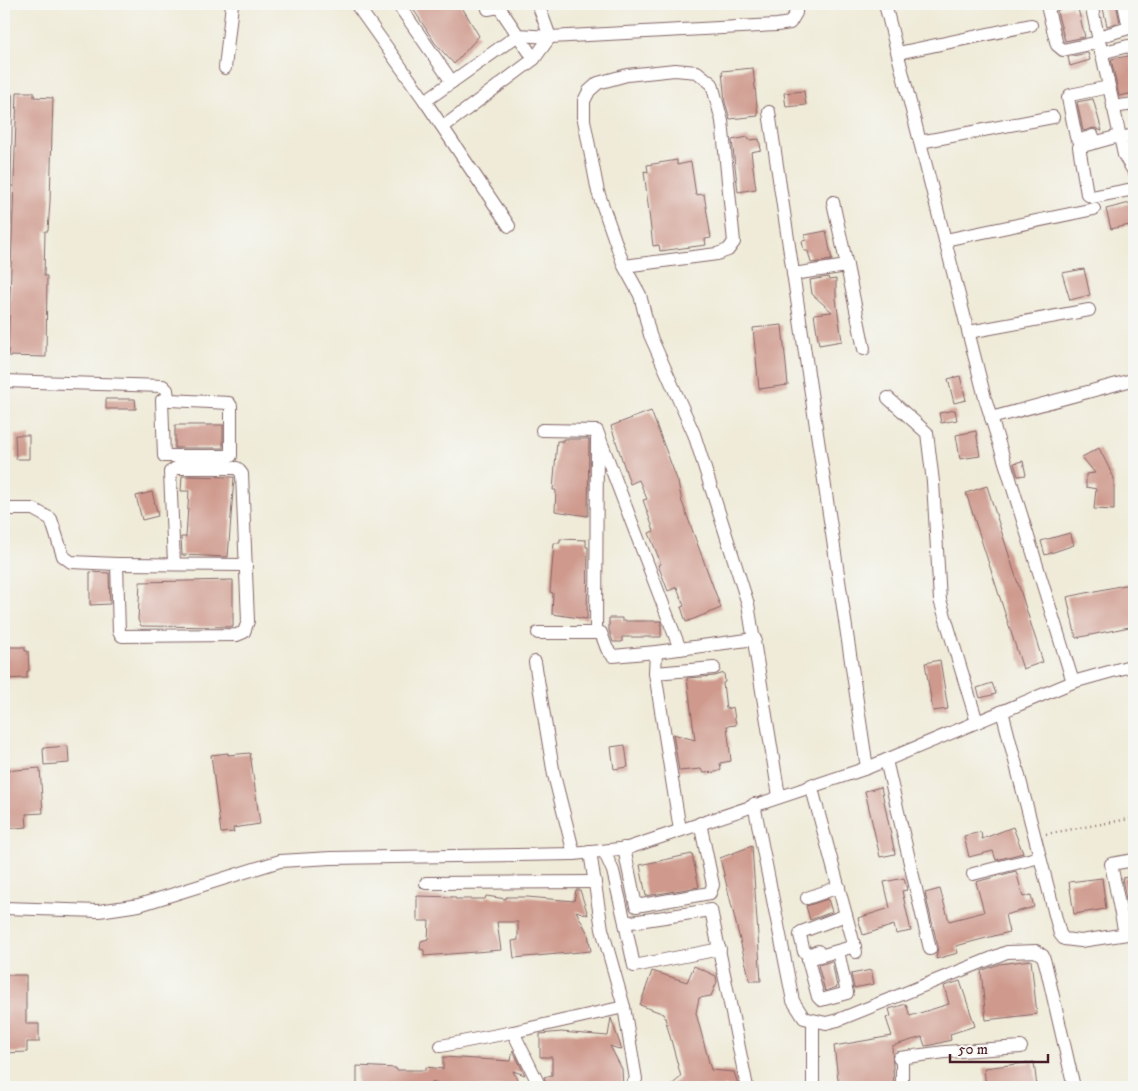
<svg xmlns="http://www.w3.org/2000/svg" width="1138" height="1091" font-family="'IM FELL DW Pica',serif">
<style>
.building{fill:#cf9a8d}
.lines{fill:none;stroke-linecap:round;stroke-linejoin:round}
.minor-casing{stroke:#846668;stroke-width:14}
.path{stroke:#846668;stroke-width:2.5;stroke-dasharray:1 4;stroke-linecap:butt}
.minor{stroke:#fff;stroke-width:12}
</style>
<rect width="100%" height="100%" fill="#f6f6f2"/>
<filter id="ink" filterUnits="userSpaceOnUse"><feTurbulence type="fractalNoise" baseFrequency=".02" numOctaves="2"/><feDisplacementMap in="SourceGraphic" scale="10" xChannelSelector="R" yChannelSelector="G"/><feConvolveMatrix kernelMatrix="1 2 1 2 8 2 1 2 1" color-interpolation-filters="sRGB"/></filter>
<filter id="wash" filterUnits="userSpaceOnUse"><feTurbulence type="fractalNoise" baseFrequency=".0096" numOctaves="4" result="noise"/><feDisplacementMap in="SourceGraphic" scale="20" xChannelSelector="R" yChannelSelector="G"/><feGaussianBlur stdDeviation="1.12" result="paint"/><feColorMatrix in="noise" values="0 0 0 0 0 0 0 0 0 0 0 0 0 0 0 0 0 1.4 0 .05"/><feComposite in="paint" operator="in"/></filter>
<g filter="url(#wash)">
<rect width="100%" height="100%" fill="#efebd8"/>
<g id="blocks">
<!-- building -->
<g class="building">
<path d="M410,4H460L479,36L454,64L435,43Z"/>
<path d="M1102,4H1116L1120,22L1107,26Z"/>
<path d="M1072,6L1073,10L1078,9L1085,37L1065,41L1057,12L1059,9Z"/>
<path d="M1088,53L1090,60L1070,66L1068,57Z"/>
<path d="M1128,56L1130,57L1134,75V93L1119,96L1111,59Z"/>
<path d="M753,68L758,116L730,119L725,102L722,71Z"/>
<path d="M804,91L806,105L786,107L784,93Z"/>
<path d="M17,92H34V97L53,98L50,201L48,231H45L44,276H47L46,357L8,356Z"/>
<path d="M1093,99L1102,131L1094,128L1083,131L1077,102Z"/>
<path d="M748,137L749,140L759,139L761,150L751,152L756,189L738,192L732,140Z"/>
<path d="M677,160V165L691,162L696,195L704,194L711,238L705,239L706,245L660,251L659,245L653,246L644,171L648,172L647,165Z"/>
<path d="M1134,202V224L1111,229L1106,209Z"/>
<path d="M826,231L832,260L811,263L808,251H804L802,241L806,240L805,235Z"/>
<path d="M1084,269L1090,295L1070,300L1062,273Z"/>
<path d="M828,277L829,280L836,279V299L842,341L819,345L814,314L832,312L812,294L810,280Z"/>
<path d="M782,325L788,385L759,389L753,328Z"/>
<path d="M960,376L966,400L954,403L948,379Z"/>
<path d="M106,399H135L136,409H106Z"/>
<path d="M955,410L957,420L941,423L939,413Z"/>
<path d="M651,411L678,482L682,502L721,608L686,622L681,607L684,606L677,587L668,591L658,565L661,564L649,533L654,531L643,500L647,499L639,480L630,484L611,426Z"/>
<rect x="175" y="425" width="48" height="23"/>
<path d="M976,431L980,456L960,459L956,435Z"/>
<path d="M15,435H29V459H16Z"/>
<path d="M563,439H589L588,516L555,511L556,490H553L557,441H563Z"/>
<path d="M1099,448L1114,478V510L1094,509L1096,489L1086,487V474L1095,473L1082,457Z"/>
<path d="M1023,461L1026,475L1018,476L1014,463Z"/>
<path d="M182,476L234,477L228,557L182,555L181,537H186L189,491H181Z"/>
<path d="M987,486L1043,662L1023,669L966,493Z"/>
<path d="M152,492L158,516L142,520L136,496Z"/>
<path d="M1070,533L1074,545L1045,555L1041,541Z"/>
<path d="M560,539L586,540V547H588L587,619L552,614L553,593L550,592L554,543H560Z"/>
<path d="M90,572L109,573L110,604L90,605Z"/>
<path d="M233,580V627L141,626L138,620L140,582Z"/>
<path d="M1134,583V626L1076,638L1067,597Z"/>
<path d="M609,618H622V621H661V637H622V642H613L609,630Z"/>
<path d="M4,647H25V651H28L29,671H27V678L4,679Z"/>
<path d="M940,660L948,709L933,711L925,663Z"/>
<path d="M724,673L725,682L723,683L726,709L733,707L736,725L727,726L731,761L720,763L721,770L716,772L703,773L701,769L679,771L673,734L695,740L687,678L715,676Z"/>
<path d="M992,683L996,694L980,698L977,688Z"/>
<path d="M625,745L628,767L614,769L611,747Z"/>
<path d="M68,746L69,763L44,765L43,748Z"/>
<path d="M228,753V755L250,753L260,824L233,828L234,832L221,833L211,755Z"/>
<path d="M40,768L43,813L26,814L27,827L4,829V771Z"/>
<path d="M881,787L895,854L880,857L865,791Z"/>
<path d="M1013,827L1023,853L996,860L993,851L969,857L964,836L981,832L982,839Z"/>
<path d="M752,846L761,981H750L720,858Z"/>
<path d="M692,854L699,887L646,896L640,865Z"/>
<path d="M1016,871L1023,897L1031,895L1034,907L1005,915L1009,932L956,946L958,953L936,959L938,947L925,893L940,889L949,921L984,912L976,882Z"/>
<path d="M1134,876V920H1130L1122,878Z"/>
<path d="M904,878L907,890L902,891L911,931L896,934L894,925L863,935L858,918L890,908L884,882Z"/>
<path d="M1102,878L1106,909L1074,914L1069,882Z"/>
<path d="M576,890H580L588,915L576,911L588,934L591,951L514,958L512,941L518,940V922H497L501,950L424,956V950L420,949L421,941L428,939L429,921H417V896L455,897V899H485L486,896L506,899V897H527L574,901Z"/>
<path d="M828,899L832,912L810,920L806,906Z"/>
<path d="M1031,960L1037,1014L986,1020L981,971L999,964Z"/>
<path d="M832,961L837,987L825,991L818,965Z"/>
<path d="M694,966L716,976L717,982L711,996L699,998L696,1013L711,1070L734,1072L739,1087H669L681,1077L664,1014L640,1005L652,971L687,982Z"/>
<path d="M871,970L874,984L854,988L851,974Z"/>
<path d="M4,975H26V1024H39V1042H27V1052L4,1053Z"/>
<path d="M960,981L975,1026L950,1034L951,1040L932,1045L925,1046L922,1037L892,1046L894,1087H839L834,1046L892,1036L886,1018L891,1016L889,1009L906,1004L910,1016L949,1004L944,986Z"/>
<path d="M611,1018L622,1050L610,1046L622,1069L623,1087H548L544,1077L552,1075V1057H540V1034L561,1032L608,1036Z"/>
<path d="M513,1050L525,1075L513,1071L521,1087H447L432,1082V1087H357V1066L396,1068V1070H426V1067L443,1069V1057L511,1061Z"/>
<path d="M1034,1062L1037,1087H986L984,1068Z"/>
</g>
</g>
</g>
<g filter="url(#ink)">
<use href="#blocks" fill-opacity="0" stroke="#846668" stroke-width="1"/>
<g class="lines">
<!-- minor casing -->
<g class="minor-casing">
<g id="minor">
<path d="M356,4L425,101L509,226"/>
<path d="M398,4L452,82"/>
<path d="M538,4L550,37"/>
<path d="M885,4L985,398L1073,682"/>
<path d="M1053,4L1048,10L1057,45L1063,50L1099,42"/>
<path d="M1091,4L1124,155L1134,172"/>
<path d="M488,9L499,7L534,59"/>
<path d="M1098,37L1129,28L1124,4"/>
<path d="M898,53L1031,25"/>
<path d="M1101,53L1128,46L1134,50"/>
<path d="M225,68L232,4"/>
<path d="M425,101L518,35L550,37L777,25L790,23L796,13V4"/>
<path d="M1113,107L1134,104"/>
<path d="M769,112L867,768"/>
<path d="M443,127L534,59L550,37"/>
<path d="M1093,136L1081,140L1076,137L1068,98L1070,95L1109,87"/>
<path d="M1119,136L1079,147L1087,194L1092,197L1134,189"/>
<path d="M1120,138L1134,135"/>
<path d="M920,142L1053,117"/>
<path d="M4,223L6,97"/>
<path d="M945,240L1094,209"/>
<path d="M624,266L598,192L584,120V101L589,91L598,83L627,75L675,70L697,72L712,84L722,121L734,242L728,250L717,254L624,266L640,295L650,335L694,434L748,604L779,796"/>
<path d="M847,266L864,349"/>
<path d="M793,274L847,266L833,202"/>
<path d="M969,332L1089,310"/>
<path d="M4,381L163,386L167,390L168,397"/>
<path d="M168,397L170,400L229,403L231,406V456H164L162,400Z"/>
<path d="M888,398L927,433L933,482L940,600L977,722"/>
<path d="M991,418L1132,380"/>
<path d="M542,430L597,431L680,649"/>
<path d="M4,509H33L51,519L63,556L71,562L117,564L119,632L122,636L237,635L244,632L248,621L242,474L237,468H176L170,472L174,563"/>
<path d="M117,564L246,565"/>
<path d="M596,632L597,439"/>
<path d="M538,633H601L607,649L613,656L656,652L755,639"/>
<path d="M656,652L655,673L680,830"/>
<path d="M535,662L554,775L574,854"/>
<path d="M655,673L714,668"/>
<path d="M1002,711L1060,934L1064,939L1081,941L1134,933"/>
<path d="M886,760L930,949"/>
<path d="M811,785L856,952"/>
<path d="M754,804L793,1001L804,1018L826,1023L838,1020L1007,952L1036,951L1043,956L1046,966L1074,1087"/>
<path d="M624,848L636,906L710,893L713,885L700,823"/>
<path d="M604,851L613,871L625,923L711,910L747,1087"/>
<path d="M590,852L602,929L624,1007L636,1079L631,1087"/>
<path d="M973,874L1040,857"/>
<path d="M426,883L595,882"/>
<path d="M807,898L839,887"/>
<path d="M4,908L99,911L139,905L280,861L331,858L574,854L628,848L867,768L1073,682L1134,665"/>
<path d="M625,923L634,966L720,949"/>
<path d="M1125,934L1111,864L1134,860"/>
<path d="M818,951L810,954L804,952L800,935L801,932L846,915"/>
<path d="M838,951L847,993L821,1000L818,997L808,960L809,959L855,946"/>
<path d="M513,1032L540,1087"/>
<path d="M441,1046L513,1032L624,1007"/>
<path d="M813,1087V1022"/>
<path d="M902,1087V1062L899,1058L945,1052L1021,1047"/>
</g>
</g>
<!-- path -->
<path class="path" d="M1046,834L1134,818"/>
<!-- minor -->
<use href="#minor" class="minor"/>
</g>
</g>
<!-- margin -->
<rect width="1138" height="1091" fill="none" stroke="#f6f6f2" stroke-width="20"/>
<!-- scale -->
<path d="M950 1054v8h98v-8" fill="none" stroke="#4a1f2b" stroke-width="2.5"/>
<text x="958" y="1054" font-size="15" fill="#4a1f2b" stroke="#f6f6f2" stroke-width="4" paint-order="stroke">50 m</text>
</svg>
